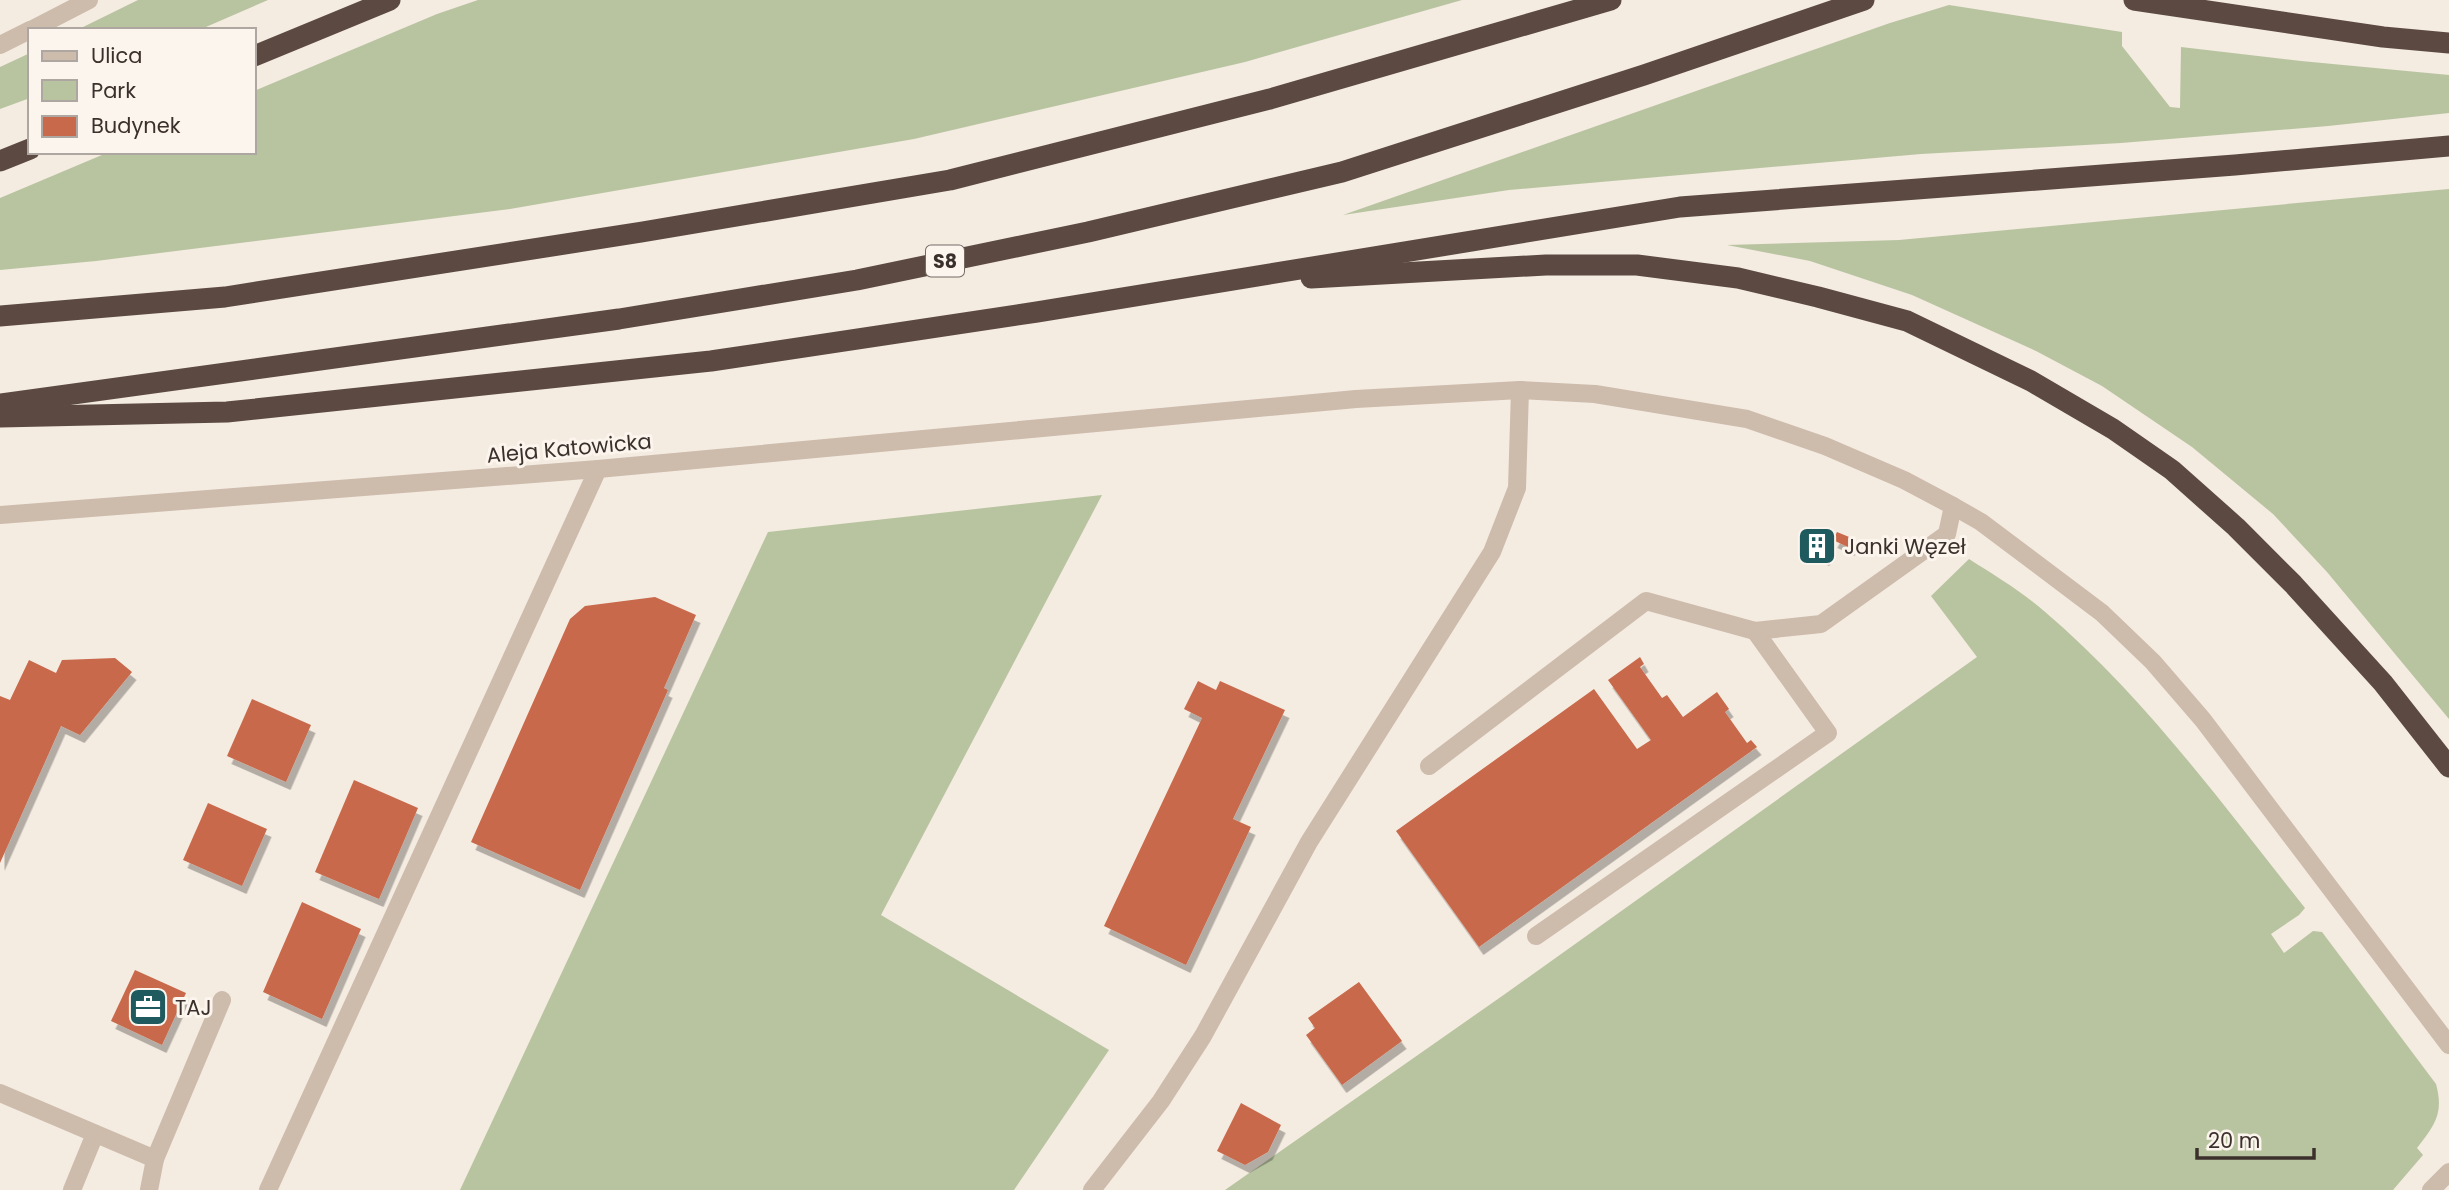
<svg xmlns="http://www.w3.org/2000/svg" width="2449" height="1190" font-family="Poppins,sans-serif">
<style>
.green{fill:#b8c4a0}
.building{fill:#c8694b;filter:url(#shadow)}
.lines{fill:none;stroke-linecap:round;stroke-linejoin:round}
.service{stroke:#cdbbac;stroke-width:18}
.minor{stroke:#cdbbac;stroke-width:18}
.tertiary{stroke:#cdbbac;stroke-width:18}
.motorway{stroke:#5c4a42;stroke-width:21}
.labels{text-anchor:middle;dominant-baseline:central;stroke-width:6;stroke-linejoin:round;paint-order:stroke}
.shield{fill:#fbf5ee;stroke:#756b66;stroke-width:2}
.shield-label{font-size:19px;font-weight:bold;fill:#3b302b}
.street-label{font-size:21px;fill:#3b302b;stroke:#fbf5ee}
.poi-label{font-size:21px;fill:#3b302b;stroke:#fbf5ee;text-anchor:start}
</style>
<defs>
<filter id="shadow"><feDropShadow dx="4.5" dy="8" stdDeviation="0" flood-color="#0004"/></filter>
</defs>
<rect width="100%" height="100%" fill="#f4ebe1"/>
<!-- green -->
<g class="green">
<path d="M138,0H268L199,30H77Z"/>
<path d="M478,0H1462L1245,62L914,139L510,209L96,261L0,270V198L109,152H254V91L437,14Z"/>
<path d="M1949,5L2122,32V46L2170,107L2180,108L2181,47L2301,61L2449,75V113L2328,126L2121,143L1921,154L1509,190L1343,215L1890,23Z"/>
<path d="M30,53V98L0,109V67Z"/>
<path d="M2449,189V719L2327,572L2273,514L2192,447L2102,386L2036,351L1912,295L1810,261L1727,245L1899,240Z"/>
<path d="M1102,495L881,915L1109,1050L1014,1190H460L768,532Z"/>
<path d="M1969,559C1994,575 2021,591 2044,611C2145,697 2223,805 2305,908L2299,915L2271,934L2284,953L2313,931L2322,932L2436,1084C2444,1113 2435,1125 2417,1148L2423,1155L2393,1190H1225L1505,994L1977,657L1931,596Z"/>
</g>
<!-- building -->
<g class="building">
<path d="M1837,532L1854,539L1850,548L1833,540Z"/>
<path d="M1810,534L1830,541L1825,558L1805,550Z"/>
<path d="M655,597L696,615L664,688L668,690L580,890L471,842L570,619L585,606Z"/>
<path d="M1640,657L1644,664L1640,667L1662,698L1667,695L1683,717L1717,692L1729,709L1725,712L1747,743L1751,740L1757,747L1479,947L1396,831L1594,689L1637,749L1651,740L1608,680Z"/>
<path d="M115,658L132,672L80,735L61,726L0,863V696L10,700L29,660L56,673L62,660Z"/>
<path d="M1198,681L1216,690L1220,681L1285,710L1233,819L1251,827L1186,965L1104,926L1202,718L1184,709Z"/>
<path d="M252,699L311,725L286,782L227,756Z"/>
<path d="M354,780L418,808L379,899L315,872Z"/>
<path d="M208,803L267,829L242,886L183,860Z"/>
<path d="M302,902L361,929L322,1019L263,992Z"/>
<path d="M135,970L186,993L162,1045L111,1021Z"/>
<path d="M1359,982L1402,1041L1342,1085L1306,1035L1315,1028L1308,1018Z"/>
<path d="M1241,1103L1281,1125L1268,1152L1245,1165L1217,1151Z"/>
</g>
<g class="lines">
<!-- service -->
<g class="service">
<path d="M1429,766L1646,601L1755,631L1821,624L1947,534L1953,506"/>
<path d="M1536,936L1828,733L1755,631"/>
<path d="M0,1093L155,1159L222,1000"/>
<path d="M72,1190L95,1134"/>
<path d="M149,1190L155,1159"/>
<path d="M268,1190L598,469"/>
</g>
<!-- minor -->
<path class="minor" d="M1092,1190L1161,1101L1203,1036L1309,842L1492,552L1517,488L1520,390"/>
<!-- tertiary -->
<g class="tertiary">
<path d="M31,30L89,0"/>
<path d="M0,45L30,30"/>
<path d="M0,515L598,469L1356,399L1520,390L1595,394L1747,419L1825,446L1904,480L1953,506L1981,522L2102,613L2153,662L2203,720L2449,1045"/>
<path d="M2431,1190L2449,1172"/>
</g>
<!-- motorway -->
<g class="motorway">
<path d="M2134,0L2383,37L2449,43"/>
<path d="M254,56L390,0"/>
<path d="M0,161L30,149"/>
<path d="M1311,278L1546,265H1637L1738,278L1818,297L1907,321L2031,381L2113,429L2172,470L2236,527L2293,584L2383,683L2449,767"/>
<path d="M0,316L225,297L642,232L950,180L1270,99L1611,0"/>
<path d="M0,404L619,319L857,280L1088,232L1342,172L1644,75L1864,0"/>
<path d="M0,417L227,412L711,361L1037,312L1680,207L2235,165L2449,146"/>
</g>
</g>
<!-- icons -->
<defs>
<g id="building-square" transform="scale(2.0125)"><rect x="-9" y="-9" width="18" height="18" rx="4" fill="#1f5a5e" stroke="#fbf5ee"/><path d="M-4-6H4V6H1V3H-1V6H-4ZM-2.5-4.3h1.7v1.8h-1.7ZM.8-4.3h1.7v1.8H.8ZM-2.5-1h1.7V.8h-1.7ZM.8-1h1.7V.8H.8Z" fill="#fff"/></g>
<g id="office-square" transform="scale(2.0125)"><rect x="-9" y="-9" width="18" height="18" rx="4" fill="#1f5a5e" stroke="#fbf5ee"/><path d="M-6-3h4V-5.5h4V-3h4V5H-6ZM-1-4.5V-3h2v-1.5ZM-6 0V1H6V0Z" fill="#fff"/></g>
</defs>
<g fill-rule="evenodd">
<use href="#building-square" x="1817" y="546"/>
<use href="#office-square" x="148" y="1007"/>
</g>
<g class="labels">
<!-- shield labels -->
<rect class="shield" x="926" y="245.5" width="38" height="31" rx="5"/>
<g class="shield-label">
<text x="945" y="261">S8</text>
</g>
<!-- street labels -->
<g class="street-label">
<text transform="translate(569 448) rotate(-5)">Aleja Katowicka</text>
</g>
<!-- poi labels -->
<g class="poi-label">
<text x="1844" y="546">Janki Węzeł</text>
<text x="175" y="1007">TAJ</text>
</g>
</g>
<!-- legend -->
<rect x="28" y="28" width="228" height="126" fill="#fbf5ee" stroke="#aea6a0" stroke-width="2"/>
<rect x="42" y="51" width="35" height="10" fill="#cdbbac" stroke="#aea6a0" stroke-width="2"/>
<text x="91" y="63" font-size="21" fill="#3b302b">Ulica</text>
<rect x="42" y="80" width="35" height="21" fill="#b8c4a0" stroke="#aea6a0" stroke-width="2"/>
<text x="91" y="98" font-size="21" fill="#3b302b">Park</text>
<rect x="42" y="116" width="35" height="21" fill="#c8694b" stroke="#aea6a0" stroke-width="2"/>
<text x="91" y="133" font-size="21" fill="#3b302b">Budynek</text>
<!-- scale -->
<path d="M2197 1148v10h117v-10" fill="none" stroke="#3b302b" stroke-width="3.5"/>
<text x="2208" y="1148" font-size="21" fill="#3b302b" stroke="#fbf5ee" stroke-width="5" paint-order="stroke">20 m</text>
</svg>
